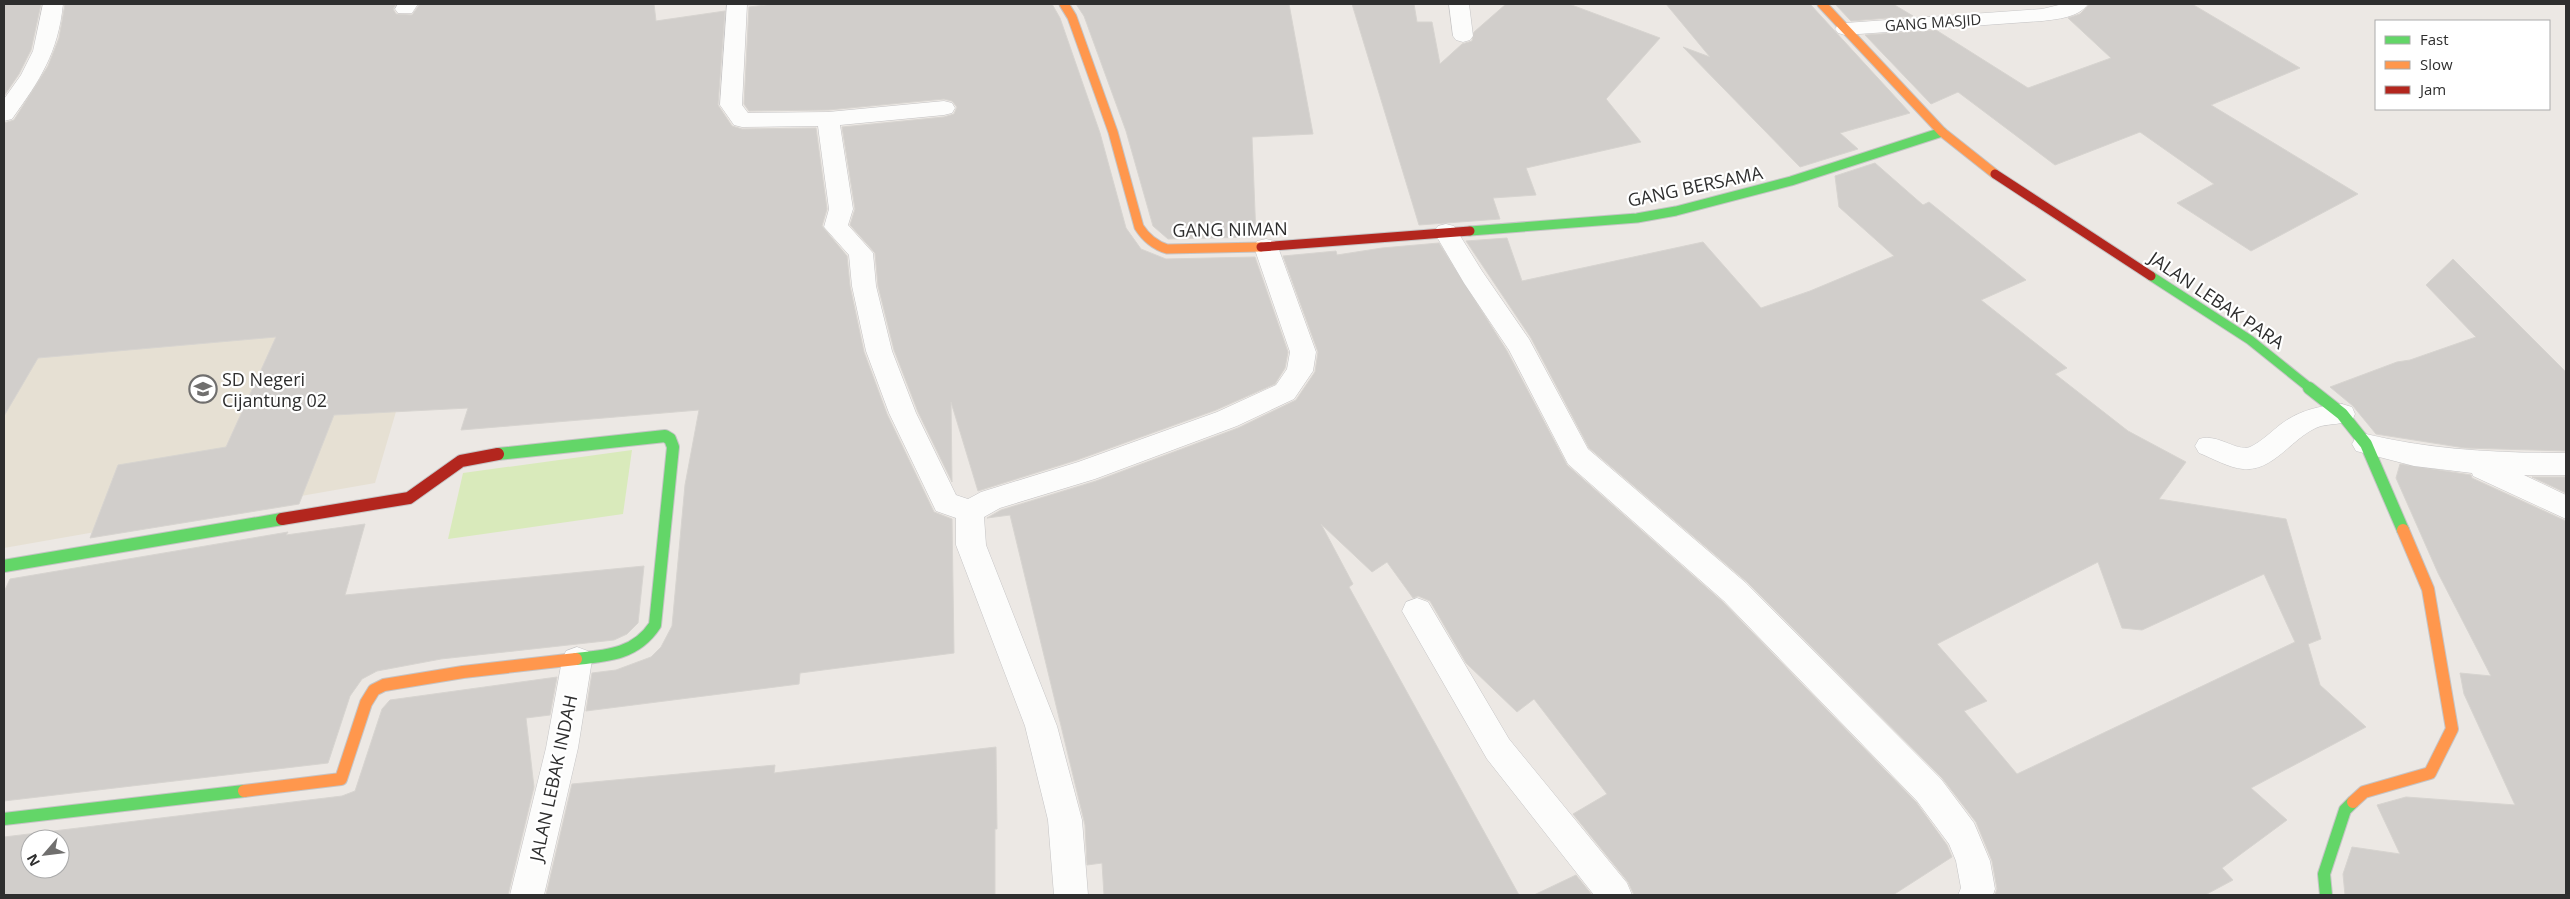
<svg xmlns="http://www.w3.org/2000/svg" width="2570" height="899" font-family="'Open Sans',sans-serif">
<style>
.education{fill:#e6e0d3}
.pitch{fill:#d9eabb}
.building{fill:#d1cecb;stroke:#d7d4d0;fill-rule:evenodd}
.lines{fill:none;stroke-linecap:round;stroke-linejoin:round}
.street-casing{stroke:#c5c4c5;stroke-width:1}
.fast-far1-casing{stroke:#c5c4c5;stroke-width:11}
.fast-casing{stroke:#c5c4c5;stroke-width:14}
.slow-far1-casing{stroke:#c5c4c5;stroke-width:11}
.slow-casing{stroke:#c5c4c5;stroke-width:14}
.jam-far1-casing{stroke:#c5c4c5;stroke-width:11}
.jam-casing{stroke:#c5c4c5;stroke-width:14}
.street{fill:#fcfcfb;fill-rule:evenodd}
.fast-far1{stroke:#63d668;stroke-width:9}
.fast{stroke:#63d668;stroke-width:12}
.slow-far1{stroke:#ff974d;stroke-width:9}
.slow{stroke:#ff974d;stroke-width:12}
.jam-far1{stroke:#b3261e;stroke-width:9}
.jam{stroke:#b3261e;stroke-width:12}
.labels{text-anchor:middle;dominant-baseline:central;stroke-width:4.5;stroke-linejoin:round;paint-order:stroke}
.far-street-label{font-size:15px;fill:#2e2e2e;stroke:#fff}
.street-label{font-size:18px;fill:#2e2e2e;stroke:#fff}
.poi-label{font-size:18px;fill:#2e2e2e;stroke:#fff;text-anchor:start}
</style>
<rect width="100%" height="100%" fill="#ece8e4"/>
<!-- education -->
<path class="education" d="M442,255L375,483L4,548V295Z"/>
<!-- pitch -->
<path class="pitch" d="M632,450L623,514L448,539L463,473Z"/>
<!-- building -->
<g class="building">
<path d="M4,4H41L31,50L19,74L4,96Z"/>
<path d="M65,4H396L393,9L396,14L412,15L420,4H654L656,21L725,11L718,105L732,126L742,129L816,128L827,209L822,226L847,256L850,286L864,352L887,414L934,512L952,519L954,653L800,673L799,684L586,711L592,673L616,670L651,657L661,647L672,626L685,485L699,410L461,430L468,408L334,415L299,504L90,538L118,465L226,447L276,337L38,358L4,416V123L14,120L48,66L59,38Z"/>
<path d="M774,4H1052L1060,18L1100,133L1126,228L1141,249L1166,259L1255,257L1288,352L1285,368L1275,384L1216,410L1077,460L978,491L951,402L952,482L918,412L894,350L878,286L875,253L850,225L855,209L842,127L944,117L954,114L957,107L952,101L944,99L828,110L749,111L744,104L749,7Z"/>
<path d="M1076,4H1289L1313,134L1252,137L1256,237L1168,239L1153,226L1126,131L1084,16Z"/>
<path d="M1352,4H1414L1417,22H1432L1440,64L1462,44L1472,41L1474,32L1506,4H1569L1660,38L1606,99L1641,142L1526,168L1536,195L1493,198L1500,219L1419,225Z"/>
<path d="M1666,4H1810L1910,113L1840,133L1858,149L1800,167L1683,47L1710,57Z"/>
<path d="M1835,4H1893L1913,16L1851,21Z"/>
<path d="M2090,4H2192L2300,68L2211,105L2358,194L2251,251L2177,203L2214,184L2140,132L2055,165L1958,92L1931,104L1865,35L1936,30L2028,88L2111,58L2068,18L2080,14Z"/>
<path d="M1875,163L1923,205L1929,202L2026,280L1981,300L2067,368L2055,374L2128,431L2186,462L2159,499L2286,519L2321,639L2308,644L2320,685L2366,727L2251,788L2287,820L2222,868L2233,880L2205,895H1995L1997,889L1992,861L1976,822L1942,778L1747,582L1589,448L1531,338L1466,241L1507,238L1522,281L1703,242L1761,308L1810,291L1894,256L1839,207L1835,176ZM2098,562L2122,628L2142,630L2264,574L2295,642L2017,774L1964,711L1987,701L1937,644Z"/>
<path d="M1439,243L1507,351L1567,465L1723,602L1916,802L1947,845L1952,857L1893,895H1634L1628,882L1573,814L1607,794L1534,699L1517,712L1466,663L1430,601L1418,596L1413,598L1387,562L1372,572L1321,524L1353,584L1349,587L1519,895H1104L1102,863L1087,865L1085,825L1010,515L987,518L1001,510L1096,481L1238,428L1296,400L1315,372L1318,352L1283,256L1336,251L1337,255L1382,248Z"/>
<path d="M2453,259L2566,372V451L2465,448L2376,434L2353,406L2330,387L2397,362L2410,360L2476,337L2426,285Z"/>
<path d="M2400,464L2471,475L2472,478L2566,521V895H2345L2343,874L2352,847L2400,854L2377,805L2406,797L2515,805L2464,694L2460,673L2491,676L2438,573L2396,478Z"/>
<path d="M2532,477H2566V493Z"/>
<path d="M365,524L345,595L644,566L638,623L627,634L614,640L441,659L377,671L362,679L350,696L328,763L4,801V592L10,579L288,532L286,535Z"/>
<path d="M557,677L550,715L526,718L534,787L508,895H4V837L342,796L355,791L382,709L390,700ZM30,839H60V869H30Z"/>
<path d="M996,747L997,829H995V895H546L572,784L775,765L774,773Z"/>
<path d="M1576,875L1592,895H1534Z"/>
</g>
<g class="lines">
<!-- street casing -->
<g class="street-casing">
<g id="street">
<path d="M43,4H63C58,53 40,80 12,119L4,121V99L21,75L33,51Z"/>
<path d="M398,4H418L412,13H398L395,9Z"/>
<path d="M727,4H747L742,105L748,113L828,112L944,101L952,103L955,108L952,113L944,115L840,125L853,209L848,225L873,253L876,286L892,351L916,413L956,495L968,499L981,492L1078,462L1217,412L1276,385L1287,369L1290,352L1254,247L1257,241L1266,239L1275,241L1278,247L1316,352L1313,371L1294,399L1237,426L1095,479L1000,508L984,517L986,545L1057,726L1082,820L1088,895H1054L1048,820L1025,726L956,545V518L936,511L889,413L866,351L852,286L849,255L824,227L829,209L818,126L742,127L734,125L720,105Z"/>
<path d="M1449,4H1469L1473,36L1470,40L1463,42L1456,40L1453,36Z"/>
<path d="M2063,4H2088C2078,18 2057,19 2042,21L1845,35L1838,33L1835,29L1838,25L1845,23L2042,9Z"/>
<path d="M1446,224L1454,226L1482,271L1529,339L1588,449L1746,583L1941,779L1974,823L1990,861L1995,889L1993,895H1958L1961,888L1956,861L1949,844L1917,801L1724,601L1568,464L1509,350L1464,283L1434,232L1438,226Z"/>
<path d="M2342,404L2352,407L2355,414L2352,421C2341,424 2331,424 2321,426C2293,435 2275,472 2243,469C2229,468 2212,458 2199,453L2195,446L2199,439C2218,433 2236,452 2250,447C2261,442 2272,431 2281,424C2300,410 2319,406 2342,404Z"/>
<path d="M2366,434C2432,450 2498,453 2566,453V475H2524L2566,495V519L2473,476L2472,473L2414,466L2356,451L2352,444L2356,437Z"/>
<path d="M1417,598L1428,602L1509,739L1627,883L1632,895H1594L1487,759L1402,611L1406,602Z"/>
<path d="M577,647L588,651L592,660L578,748L544,895H510L546,748L562,660L566,651Z"/>
</g>
</g>
<!-- fast-far1 casing -->
<g class="fast-far1-casing">
<g id="fast-far1">
<path d="M1470,231L1637,218L1676,211L1791,181L1942,132"/>
<path d="M2151,276L2250,340L2311,389"/>
</g>
</g>
<!-- fast casing -->
<g class="fast-casing">
<g id="fast">
<path d="M2309,388L2342,414L2366,444L2403,530"/>
<path d="M498,454L665,436L670,439L673,447L655,625C636,654 608,656 576,659"/>
<path d="M4,566L282,519"/>
<path d="M4,819L244,791"/>
<path d="M2326,895L2324,874L2345,810L2353,802"/>
</g>
</g>
<!-- slow-far1 casing -->
<g class="slow-far1-casing">
<g id="slow-far1">
<path d="M1064,4L1072,17L1113,132L1139,227C1146,238 1154,245 1167,249L1261,247"/>
<path d="M1822,4L1942,132L1995,174"/>
</g>
</g>
<!-- slow casing -->
<g class="slow-casing">
<g id="slow">
<path d="M244,791L341,779L366,703L374,690L384,685L463,672L576,659"/>
<path d="M2353,802L2364,792L2430,773L2452,729L2428,589L2403,530"/>
</g>
</g>
<!-- jam-far1 casing -->
<g class="jam-far1-casing">
<g id="jam-far1">
<path d="M1995,174L2151,276"/>
<path d="M1261,247L1470,231"/>
</g>
</g>
<!-- jam casing -->
<g class="jam-casing">
<path id="jam" d="M282,519L409,498L461,461L498,454"/>
</g>
<!-- street -->
<use href="#street" class="street"/>
<!-- fast-far1 -->
<use href="#fast-far1" class="fast-far1"/>
<!-- fast -->
<use href="#fast" class="fast"/>
<!-- slow-far1 -->
<use href="#slow-far1" class="slow-far1"/>
<!-- slow -->
<use href="#slow" class="slow"/>
<!-- jam-far1 -->
<use href="#jam-far1" class="jam-far1"/>
<!-- jam -->
<use href="#jam" class="jam"/>
</g>
<!-- icons -->
<defs>
<g id="school-ring" transform="scale(1.4375)"><circle r="9.5" fill="#fff" stroke="#706f6e" stroke-width="1.5"/><path d="M0-5L7-2L0 1L-7-2ZM-4 1L0 2.5L4 1V4Q0 6-4 4Z" fill="#706f6e"/></g>
</defs>
<g fill-rule="evenodd">
<use href="#school-ring" x="203" y="389"/>
</g>
<g class="labels">
<!-- far-street labels -->
<g class="far-street-label">
<text transform="translate(1933 22) rotate(-4)">GANG MASJID</text>
</g>
<!-- street labels -->
<g class="street-label">
<text transform="translate(1695 186) rotate(-12)">GANG BERSAMA</text>
<text transform="translate(1230 229) rotate(-1)">GANG NIMAN</text>
<text transform="translate(2217 300) rotate(34)">JALAN LEBAK PARA</text>
<text transform="translate(553 778) rotate(-78)">JALAN LEBAK INDAH</text>
</g>
<!-- poi labels -->
<g class="poi-label">
<text x="222" y="379">SD Negeri<tspan x="222" dy="21">Cijantung 02</tspan></text>
</g>
</g>
<!-- border -->
<rect width="2570" height="899" fill="none" stroke="#2e2e2e" stroke-width="10"/>
<!-- legend -->
<rect x="2375" y="20" width="175" height="90" fill="#ffffff" stroke="#ababab"/>
<rect x="2385" y="36" width="25" height="8" fill="#63d668" stroke="#ababab"/>
<text x="2420" y="45" font-size="15" fill="#2e2e2e">Fast</text>
<rect x="2385" y="61" width="25" height="8" fill="#ff974d" stroke="#ababab"/>
<text x="2420" y="70" font-size="15" fill="#2e2e2e">Slow</text>
<rect x="2385" y="86" width="25" height="8" fill="#b3261e" stroke="#ababab"/>
<text x="2420" y="95" font-size="15" fill="#2e2e2e">Jam</text>
<!-- north arrow -->
<g transform="translate(45 854) rotate(242)"><circle r="24" fill="#ffffff" stroke="#ababab"/>
<path d="M0-4L9 19L0 12L-9 19Z" fill="#706f6e"/>
<text y="-8" font-size="14" font-weight="bold" text-anchor="middle" fill="#2e2e2e">N</text>
</g>
</svg>
